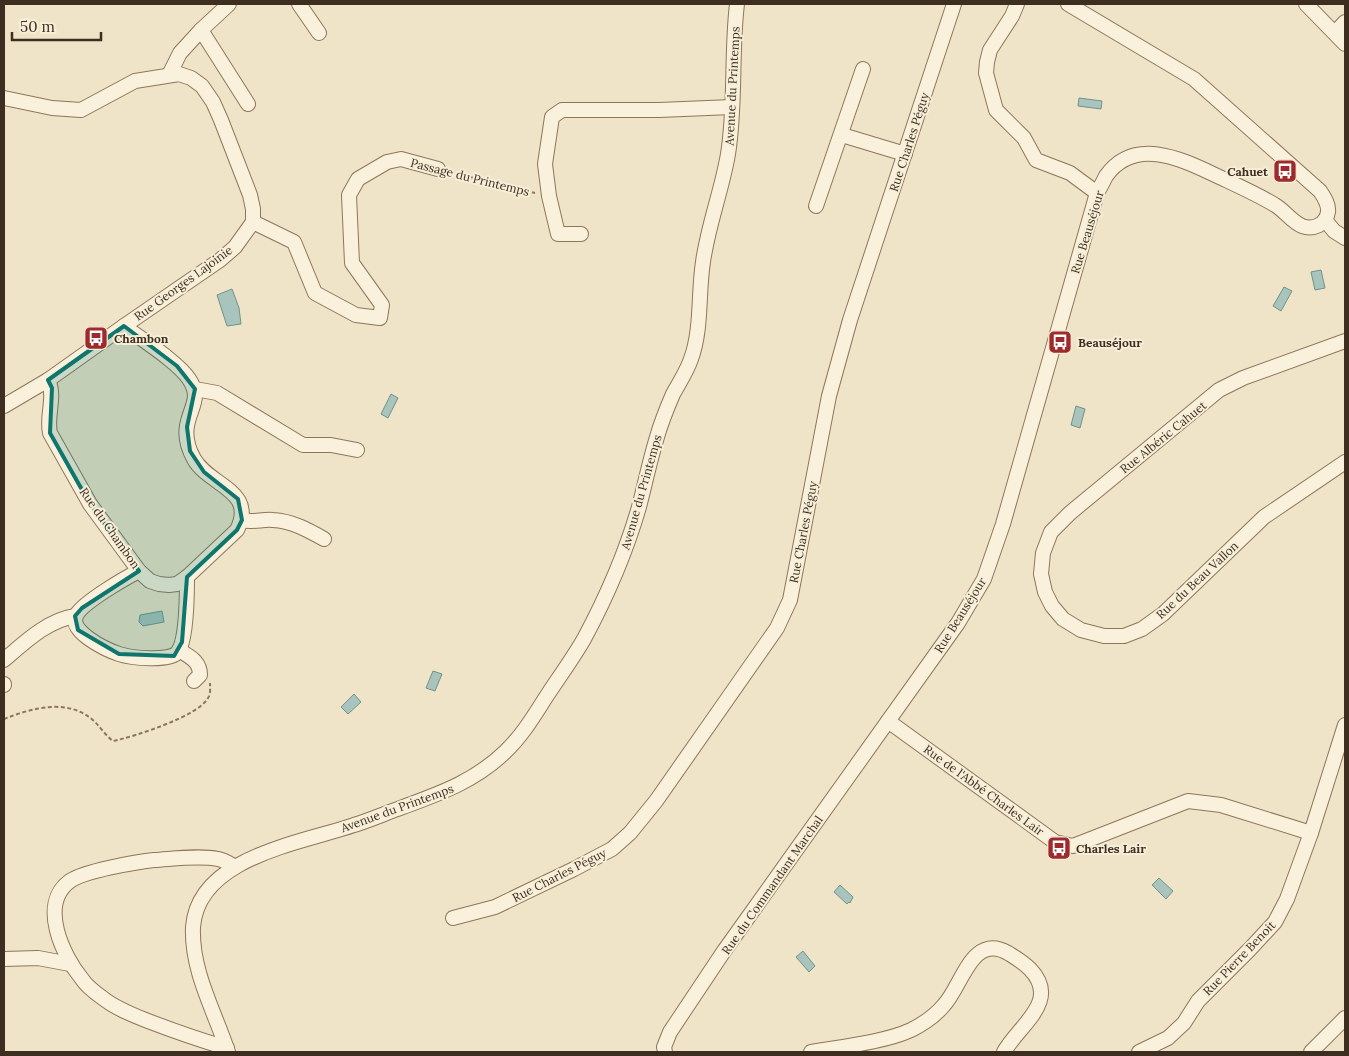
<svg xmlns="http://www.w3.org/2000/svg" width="1349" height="1056" font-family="Lora,serif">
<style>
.water{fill:#a9c4bc;stroke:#6f938a}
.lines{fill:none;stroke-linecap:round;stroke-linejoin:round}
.minor-casing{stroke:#8d765c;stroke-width:16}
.path{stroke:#8d765c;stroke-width:2;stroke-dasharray:4 2.5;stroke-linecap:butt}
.minor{stroke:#faf1dc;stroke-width:14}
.marked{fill:#0f766e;fill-opacity:0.2;stroke:#0f766e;stroke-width:4;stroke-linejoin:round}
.labels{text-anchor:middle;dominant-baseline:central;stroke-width:4;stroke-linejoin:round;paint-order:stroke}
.street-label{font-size:12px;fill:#3d2e20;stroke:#f7eed8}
.poi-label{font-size:12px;font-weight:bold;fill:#3d2e20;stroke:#f7eed8;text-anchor:start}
</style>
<rect width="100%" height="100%" fill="#f0e4c8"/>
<!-- water -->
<g class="water">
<path d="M1079,98L1102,101L1101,109L1078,106Z"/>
<path d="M1321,270L1325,288L1315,290L1311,272Z"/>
<path d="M1284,287L1292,291L1281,311L1273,306Z"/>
<path d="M232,289L239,308L241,324L227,326L217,295Z"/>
<path d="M391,394L398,398L388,418L381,414Z"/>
<path d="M1076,406L1085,409L1080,428L1071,425Z"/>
<path d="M162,611L164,622L143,626L139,622L140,615Z"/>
<path d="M433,671L442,674L435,691L426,688Z"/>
<path d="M354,694L361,702L348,714L341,707Z"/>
<path d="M1159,878L1173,891L1166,899L1152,885Z"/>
<path d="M840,885L853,897L850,903L849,902L847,904L834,892Z"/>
<path d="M803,951L815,966L809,972L796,957Z"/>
</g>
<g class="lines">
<!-- minor casing -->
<g class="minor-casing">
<g id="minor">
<path d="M299,4L319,33"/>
<path d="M1017,4L1012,16L990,50L987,62L986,73L996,110L1024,138L1036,160L1070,173L1097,193"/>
<path d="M1306,4L1345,44"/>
<path d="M201,30L248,104"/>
<path d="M1335,33L1345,22"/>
<path d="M169,75L180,53L201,30L229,4"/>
<path d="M4,98L52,108L81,110L135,81L179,74L191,78L202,86L213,102L221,120L250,195L253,209V222L235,247L220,260L124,326L48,380L4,406"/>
<path d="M842,135L905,154"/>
<path d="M816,206L863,69"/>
<path d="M1325,220L1334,231L1345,238"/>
<path d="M253,222L294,242L315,293L356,315L380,318L382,305L352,263L349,195L358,179L387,162L401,159L438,169"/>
<path d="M581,234H558L549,196L545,164L552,117L562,110H659L732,107"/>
<path d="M1345,341L1243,378L1219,390L1070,513L1051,532L1043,553L1041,574L1045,592L1052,606L1063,619L1081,630L1104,636H1124L1142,629L1163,614L1264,517L1345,462"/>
<path d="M48,380C56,397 46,416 50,433L90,504L139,571L150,581L159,584L169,585L177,584L187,577L237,530C257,490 209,486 194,459C189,450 185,437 187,426C190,407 202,398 189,379C178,362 141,339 124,326"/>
<path d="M195,389L217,393L303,445H331L357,450"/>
<path d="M242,520C253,523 262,519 273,520C292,521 308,530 324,539"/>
<path d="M139,571C125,578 84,602 77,614C66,631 107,650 119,654C131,658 170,662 178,652C187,639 187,594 187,577"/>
<path d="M179,650C190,657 200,661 200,675L194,681"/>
<path d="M4,660C25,642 48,620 75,616"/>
<path d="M4,685V684"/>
<path d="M888,721L1055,842L1073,846L1188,801L1221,805L1311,833"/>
<path d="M453,918L495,907L574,869L612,849L630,833L656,801L777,628L790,600L829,396L850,320L954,4"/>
<path d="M4,959L38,958L70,964"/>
<path d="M227,1048C200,1040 174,1031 148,1021C133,1015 117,1009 104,999C97,994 87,987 82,979C63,956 38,904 70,881C84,871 136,862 154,860C172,859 200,855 218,859C224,860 230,864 235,867"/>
<path d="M228,1052C215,1012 191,971 193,927C198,857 302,843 354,825C370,820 386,813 403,807C441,793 475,781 505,752C523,735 535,714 548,694C560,676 573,658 584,639C606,598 626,552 639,507C645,484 650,460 657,437C661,423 667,408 673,394C679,383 687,371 691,359C702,329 698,294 703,262C708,225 722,190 728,154C736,104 731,54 737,4"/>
<path d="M665,1052L664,1047L670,1032L724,951L958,623L984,579L1003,524L1097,193C1100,188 1103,182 1106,176C1134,137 1179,158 1213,174C1234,184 1255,193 1275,205C1284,210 1292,222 1302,226C1313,230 1326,225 1328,212C1329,204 1324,197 1320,191L1194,79L1068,4"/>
<path d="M811,1052C840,1047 885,1042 911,1030C923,1024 935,1016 944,1005C962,986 972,932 1008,953C1016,958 1023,962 1030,969C1061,1001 1019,1025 1004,1052"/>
<path d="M1139,1052L1168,1038L1184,1023L1198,1001L1250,949L1275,922L1287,899L1311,833L1345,725"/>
<path d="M1311,1052L1345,1018"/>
</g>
</g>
<!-- path -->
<g class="path">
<path d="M450,172L535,193"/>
<path d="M4,719C32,708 69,697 95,722C101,728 106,736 113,741C133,737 199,716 208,698C211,694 210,687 210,683"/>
</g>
<!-- minor -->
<use href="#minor" class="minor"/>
</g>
<!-- marked area -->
<path class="marked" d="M124,326L177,366L195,389L187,427L190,451L204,472L238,499L242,520L237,530L187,577L182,642L174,656L119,654L78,630L75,616L82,608L139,571L90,504L50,433L52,388L48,380Z"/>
<!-- icons -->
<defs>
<g id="bus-square" transform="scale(1.25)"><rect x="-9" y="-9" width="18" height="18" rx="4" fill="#9e2a2b" stroke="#f7eed8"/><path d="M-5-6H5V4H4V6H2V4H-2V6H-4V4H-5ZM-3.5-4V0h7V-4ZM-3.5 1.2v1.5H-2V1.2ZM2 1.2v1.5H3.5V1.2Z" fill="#fff"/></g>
</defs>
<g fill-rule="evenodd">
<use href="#bus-square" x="1285" y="171"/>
<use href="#bus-square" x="96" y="338"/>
<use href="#bus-square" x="1060" y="342"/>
<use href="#bus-square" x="1059" y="848"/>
</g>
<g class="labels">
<!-- street labels -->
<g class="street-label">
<text transform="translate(732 86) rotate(-87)">Avenue du Printemps</text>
<text transform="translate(909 142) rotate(-72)">Rue Charles Péguy</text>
<text transform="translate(470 177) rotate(14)">Passage du Printemps</text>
<text transform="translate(1087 232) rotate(-73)">Rue Beauséjour</text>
<text transform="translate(183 283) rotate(-36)">Rue Georges Lajoinie</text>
<text transform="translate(1163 437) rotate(-39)">Rue Albéric Cahuet</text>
<text transform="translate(641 492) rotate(-74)">Avenue du Printemps</text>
<text transform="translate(110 528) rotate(55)">Rue du Chambon</text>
<text transform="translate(803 532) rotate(-79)">Rue Charles Péguy</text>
<text transform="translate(1197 580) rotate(-43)">Rue du Beau Vallon</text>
<text transform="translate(960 615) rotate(-58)">Rue Beauséjour</text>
<text transform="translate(984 790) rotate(36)">Rue de l'Abbé Charles Lair</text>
<text transform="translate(397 808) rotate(-20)">Avenue du Printemps</text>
<text transform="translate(559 875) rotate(-27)">Rue Charles Péguy</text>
<text transform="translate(772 885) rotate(-55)">Rue du Commandant Marchal</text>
<text transform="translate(1239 958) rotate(-46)">Rue Pierre Benoit</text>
</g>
<!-- poi labels -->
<g class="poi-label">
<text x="1268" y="171" text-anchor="end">Cahuet</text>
<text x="114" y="338">Chambon</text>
<text x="1078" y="342">Beauséjour</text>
<text x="1076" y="848">Charles Lair</text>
</g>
</g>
<!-- border -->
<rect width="1349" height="1056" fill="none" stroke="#3d2e20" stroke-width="10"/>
<!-- scale -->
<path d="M12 32v8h89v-8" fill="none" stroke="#3d2e20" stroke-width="2.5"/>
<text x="20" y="32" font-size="15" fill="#3d2e20" stroke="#f7eed8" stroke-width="4" paint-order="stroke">50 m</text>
</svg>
